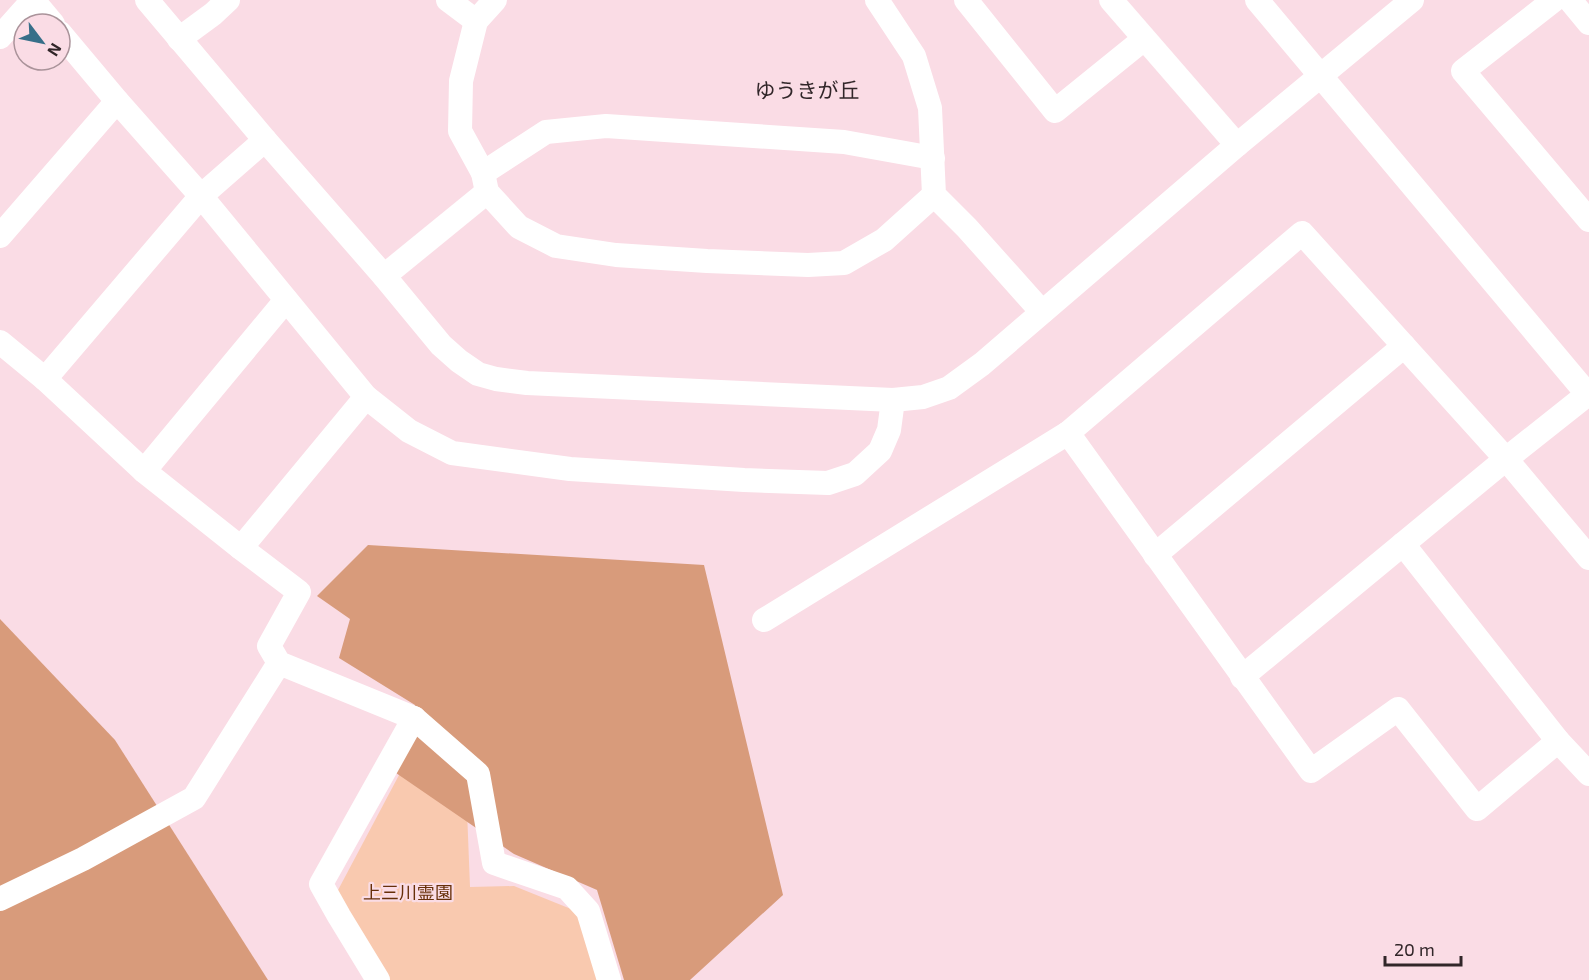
<svg xmlns="http://www.w3.org/2000/svg" width="1589" height="980" font-family="'Exo 2','Noto Sans JP',sans-serif">
<style>
.green{fill:#f9c9af}
.forest{fill:#d89b7b}
.lines{fill:none;stroke-linecap:round;stroke-linejoin:round}
.minor{stroke:#fff;stroke-width:24}
.labels{text-anchor:middle;dominant-baseline:central;stroke-width:4.5;stroke-linejoin:round;paint-order:stroke}
.park-label{font-size:18px;fill:#672f09;stroke:#fadce5}
.quarter-label{font-size:21px;fill:#312629;stroke:#fadce5}
</style>
<rect width="100%" height="100%" fill="#fadce5"/>
<!-- green -->
<path class="green" d="M416,743L466,785L470,887L514,886L576,911L598,980H390L337,892Z"/>
<!-- forest -->
<g class="forest">
<path d="M368,545L704,565L783,895L690,980H624L597,890L514,854L396,773L415,705L339,658L350,619L317,596Z"/>
<path d="M0,619L115,740L268,980H0Z"/>
</g>
<g class="lines">
<!-- minor -->
<g class="minor">
<path d="M33,0L53,24"/>
<path d="M147,0L265,140L384,276L441,345L459,361L478,374L496,379L527,383L893,400L923,397L949,388L982,364L1237,145L1412,0"/>
<path d="M448,0L476,21"/>
<path d="M495,0L476,21L461,81L460,131L483,173L487,192L519,227L556,246L616,255L707,261L808,265L844,263L884,240L934,195"/>
<path d="M877,0L914,56L930,108L934,195L967,228L1042,312"/>
<path d="M966,0L1055,111L1144,39"/>
<path d="M1111,0L1237,145"/>
<path d="M1257,0L1589,396"/>
<path d="M1554,0L1463,71L1589,220"/>
<path d="M1570,0L1589,23"/>
<path d="M60,33L117,101L201,196L366,397L409,431L452,453L570,469L744,480L828,483L855,474L880,451L889,430L893,400"/>
<path d="M0,37L33,0"/>
<path d="M179,39L213,14L228,0"/>
<path d="M483,173L546,132L606,126L844,142L933,158"/>
<path d="M0,236L117,101"/>
<path d="M384,276L487,192"/>
<path d="M0,342L45,379L144,471L241,548L299,592L269,646L279,663L414,718L478,774L494,863L567,888L588,911L609,980"/>
<path d="M45,379L201,196L265,140"/>
<path d="M1068,433L1311,771L1398,709L1477,809L1558,741L1589,774"/>
<path d="M144,471L286,300"/>
<path d="M1403,544L1558,741"/>
<path d="M241,548L366,397"/>
<path d="M1155,555L1404,346"/>
<path d="M764,620L1068,433L1302,233L1506,459L1589,558"/>
<path d="M1242,677L1506,459L1588,394"/>
<path d="M0,899L83,859L194,798L279,663"/>
<path d="M378,980L339,916L321,884L414,718"/>
</g>
</g>
<g class="labels">
<!-- park labels -->
<g class="park-label">
<text x="408" y="892">上三川霊園</text>
</g>
<!-- quarter labels -->
<g class="quarter-label">
<text x="807" y="89">ゆうきが丘</text>
</g>
</g>
<!-- north arrow -->
<g transform="translate(42 42) rotate(122)"><circle r="28" fill="#fadce5" stroke="#aa939a" stroke-width="1.5"/>
<path d="M0-4.5L10 22L0 15L-10 22Z" fill="#376f89"/>
<text y="-9" font-size="16" font-weight="bold" text-anchor="middle" fill="#312629">N</text>
</g>
<!-- scale -->
<path d="M1385 956v9h76v-9" fill="none" stroke="#312629" stroke-width="3"/>
<text x="1394" y="956" font-size="18" fill="#312629" stroke="#fadce5" stroke-width="4.5" paint-order="stroke">20 m</text>
</svg>
